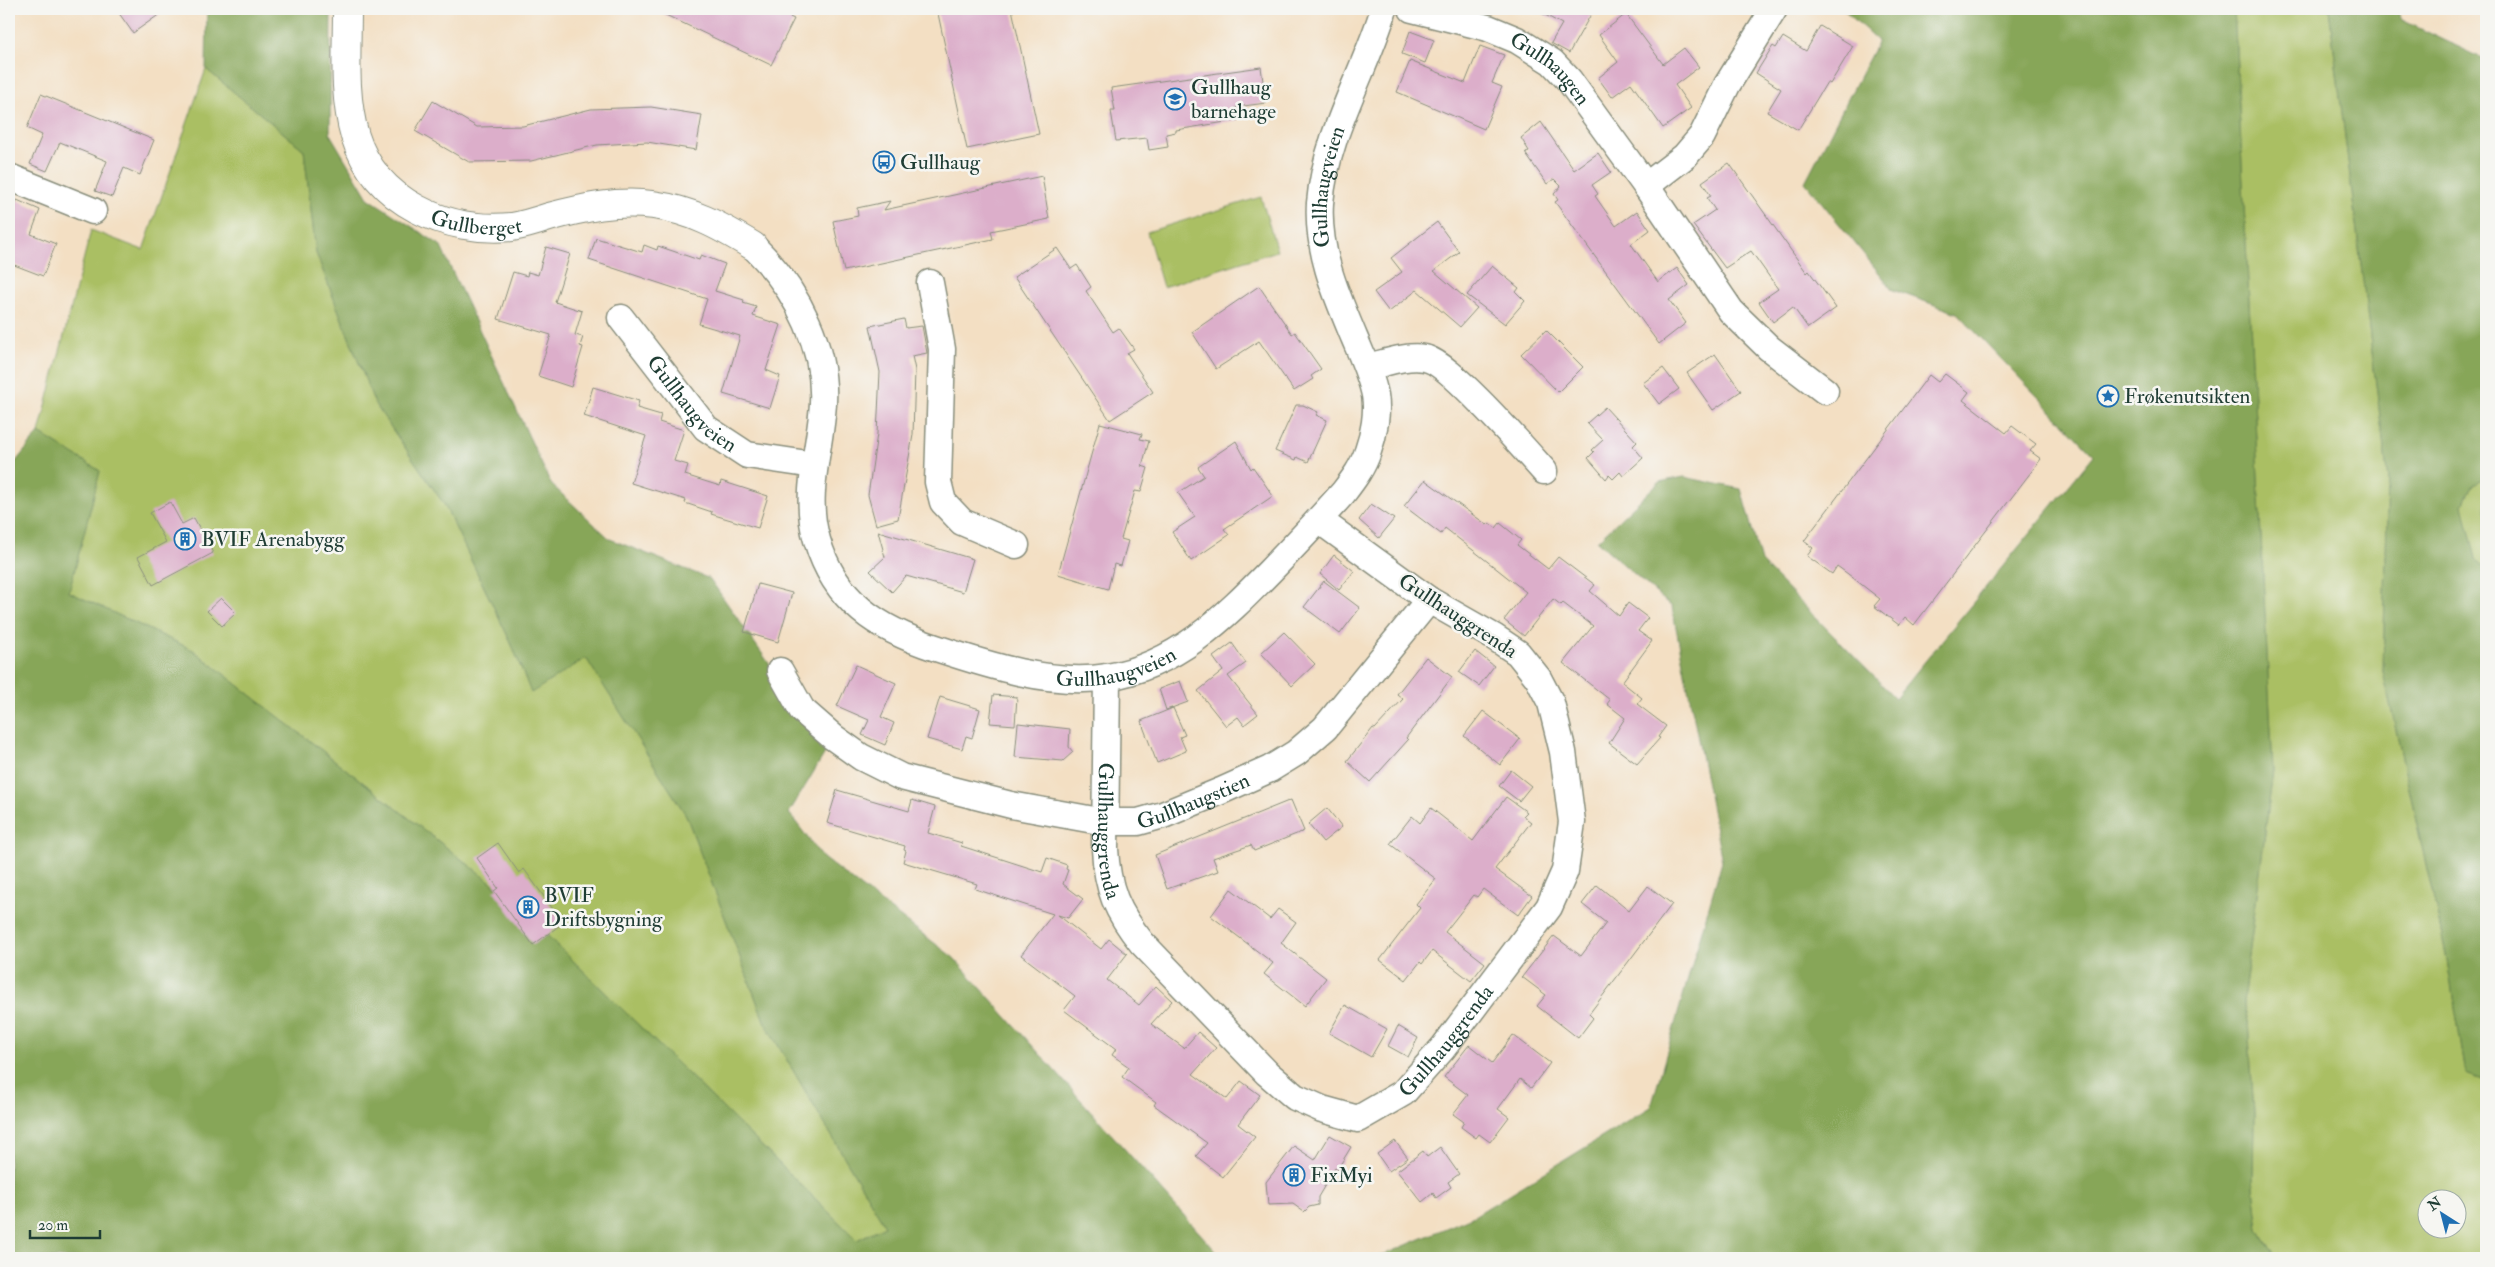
<svg xmlns="http://www.w3.org/2000/svg" width="2495" height="1267" font-family="'IM FELL Double Pica',serif">
<style>
.green{fill:#aabf63;stroke:#647e4c;fill-rule:evenodd}
.forest{fill:#87a659;stroke:#537246}
.building{fill:#dcaeca}
.lines{fill:none;stroke-linecap:round;stroke-linejoin:round}
.minor-casing{stroke:#898e7c;stroke-width:29}
.tertiary-casing{stroke:#898e7c;stroke-width:30}
.minor{stroke:#fff;stroke-width:26}
.tertiary{stroke:#fff;stroke-width:28}
.labels{text-anchor:middle;dominant-baseline:central;stroke-width:5;stroke-linejoin:round;paint-order:stroke}
.street-label{font-size:21px;fill:#1f3d34;stroke:#f6f6f2}
.poi-label{font-size:21px;fill:#1f3d34;stroke:#f6f6f2;text-anchor:start}
</style>
<rect width="100%" height="100%" fill="#f6f6f2"/>
<filter id="ink" filterUnits="userSpaceOnUse"><feTurbulence type="fractalNoise" baseFrequency=".02" numOctaves="2"/><feDisplacementMap in="SourceGraphic" scale="10" xChannelSelector="R" yChannelSelector="G"/><feConvolveMatrix kernelMatrix="1 2 1 2 8 2 1 2 1" color-interpolation-filters="sRGB"/></filter>
<filter id="wash" filterUnits="userSpaceOnUse"><feTurbulence type="fractalNoise" baseFrequency=".0096" numOctaves="4" result="noise"/><feDisplacementMap in="SourceGraphic" scale="20" xChannelSelector="R" yChannelSelector="G"/><feGaussianBlur stdDeviation="1.12" result="paint"/><feColorMatrix in="noise" values="0 0 0 0 0 0 0 0 0 0 0 0 0 0 0 0 0 1.4 0 .05"/><feComposite in="paint" operator="in"/></filter>
<g filter="url(#wash)">
<rect width="100%" height="100%" fill="#f3dfc3"/>
<!-- green -->
<g class="green">
<path d="M2234,9H2329L2388,480L2383,672L2446,954L2466,1074L2486,1081V1258H2276L2259,1229L2253,1180L2254,1114L2248,1021L2243,1002L2273,771ZM2428,1200H2458V1230H2428Z"/>
<path d="M206,69L304,150L316,253L375,404L444,504L512,645L531,692L586,658L686,815L765,1023L885,1226L857,1240L501,890L193,650L69,592L100,471L39,433L91,230L143,250Z"/>
<path d="M1261,197L1277,251L1163,287L1147,232Z"/>
<path d="M2486,476V570L2476,559L2463,505L2472,485Z"/>
</g>
<!-- forest -->
<g class="forest">
<path d="M207,9H331L330,134L368,198L440,245L551,484L610,539L710,579L828,748L789,813L823,858L954,958L1222,1258H9V470L39,433L100,471L69,592L193,650L501,890L857,1240L885,1226L765,1023L686,815L586,658L531,693L512,645L444,504L375,404L316,253L304,150L206,69Z"/>
<path d="M1843,9H2234L2273,771L2243,1002L2248,1021L2254,1114L2253,1180L2259,1229L2276,1258H1376L1474,1216L1651,1107L1722,861L1672,607L1597,541L1659,482L1684,477L1741,489L1761,562L1895,698L2094,455L1957,313L1893,290L1805,182L1878,41Z"/>
<path d="M2329,9H2396L2402,20L2486,60V476L2472,485L2463,505L2476,559L2486,570V1081L2466,1074L2446,954L2383,672L2388,480Z"/>
</g>
<g id="blocks">
<!-- building -->
<g class="building">
<path d="M116,9H167L133,33Z"/>
<path d="M653,9H773L794,19L771,65Z"/>
<path d="M937,9H1012L1039,134L967,149Z"/>
<path d="M1534,9H1594L1569,53L1551,43L1562,24Z"/>
<path d="M1626,14L1663,64L1684,48L1699,67L1675,85L1691,108L1663,128L1631,83L1612,97L1598,78L1618,62L1599,35Z"/>
<path d="M1820,26L1853,46L1830,84L1827,82L1798,130L1767,112L1781,89L1756,73L1769,52L1773,46L1776,48L1783,37L1806,51Z"/>
<path d="M1410,31L1434,40L1425,63L1402,54Z"/>
<path d="M1480,46L1504,55L1492,83L1502,87L1484,129L1397,92L1410,61L1465,83Z"/>
<path d="M1261,67L1266,103L1236,107L1238,120L1176,130V132L1166,134L1168,147L1149,150L1147,138L1116,141L1111,111H1115L1111,88Z"/>
<path d="M41,94L154,140L140,175L124,168L112,197L95,191L107,161L60,142L47,171L30,164L42,135L27,128Z"/>
<path d="M433,101L477,127L523,126L591,109L651,107L702,115L696,150L647,142L597,145L531,161L469,162L415,131Z"/>
<path d="M1541,122L1574,170L1598,153L1611,172L1592,185L1598,194L1595,196L1616,226L1637,211L1650,230L1631,244L1658,282L1677,268L1689,285L1669,300L1686,323L1659,344L1555,202L1558,200L1554,194L1561,186L1554,179L1547,184L1525,153L1529,151L1521,138Z"/>
<path d="M1729,163L1807,273L1809,271L1836,308L1808,328L1793,307L1773,322L1759,302L1778,289L1751,251L1725,268L1693,225L1715,210L1707,198L1711,196L1702,182Z"/>
<path d="M1042,176L1049,219L991,231L993,239L844,271L833,221L858,216L857,208L890,201L884,210Z"/>
<path d="M17,200L40,210L31,234L56,244L43,276L9,263V220Z"/>
<path d="M1437,222L1459,252L1434,271L1477,308L1460,327L1417,290L1389,312L1374,292L1402,272L1391,258Z"/>
<path d="M596,238L642,252L644,245L657,250L658,246L699,260L701,255L725,264L715,291L744,300L743,303L756,307L753,316L781,325L766,370L780,376L770,408L723,394L740,336L699,324L707,299L589,260Z"/>
<path d="M546,247L570,254L555,302L582,311L575,335L583,337L580,346L583,347L571,387L538,376L551,335L498,319L513,272L527,276L528,272L538,275Z"/>
<path d="M1057,248L1071,269L1077,265L1091,287L1086,291L1113,332L1119,328L1134,349L1127,353L1153,392L1110,420L1014,277Z"/>
<path d="M1492,266L1519,288L1516,292L1525,301L1505,324L1467,295Z"/>
<path d="M1259,286L1292,334L1295,332L1321,369L1311,376L1313,379L1294,391L1259,341L1216,369L1192,332Z"/>
<path d="M904,319L906,328L922,326L927,353L912,356L915,370L913,435L898,519L876,525L868,495L877,434L880,372L870,326Z"/>
<path d="M1546,330L1583,367L1558,392L1521,354Z"/>
<path d="M1715,354L1741,391L1713,410L1687,373Z"/>
<path d="M1663,368L1679,389L1659,404L1643,383Z"/>
<path d="M1945,374L1969,392L1963,400L2006,433L2012,426L2036,444L2030,451L2041,459L1914,625L1905,617L1899,625L1874,606L1880,599L1848,574L1837,566L1832,574L1807,556L1813,548L1804,541L1929,375L1938,382Z"/>
<path d="M593,387L639,401L637,408L661,415L659,422L684,430L674,461L688,465L685,475L720,486L721,481L768,496L758,528L711,514L712,512L685,503L686,500L631,483L646,436L584,416Z"/>
<path d="M1296,405H1303L1318,412L1316,415L1327,420L1308,462L1297,457L1296,460L1275,451Z"/>
<path d="M1605,407L1637,442L1633,446L1643,458L1623,476L1620,472L1613,479L1609,475L1606,479L1588,458L1594,452L1592,450L1603,440L1587,423Z"/>
<path d="M1100,423L1142,434L1140,439L1149,441L1142,466L1148,468L1141,492L1135,491L1121,539L1128,541L1121,566L1114,564L1108,589L1058,574Z"/>
<path d="M1236,441L1251,469L1253,467L1273,496L1224,529L1229,535L1191,561L1172,532L1195,517L1178,493L1204,476L1198,467Z"/>
<path d="M1425,480L1487,525L1489,523L1496,528L1500,523L1521,540L1517,545L1548,569L1558,557L1595,585L1590,591L1619,616L1628,603L1648,618L1638,631L1652,641L1622,682L1642,698L1637,704L1666,726L1658,737L1660,738L1637,764L1609,743L1625,718L1607,704L1610,700L1563,663L1593,626L1563,603L1561,605L1553,599L1524,636L1504,620L1526,592L1445,528L1441,534L1404,506Z"/>
<path d="M170,502L182,524L194,518L213,553L153,585L138,557L166,542L150,513Z"/>
<path d="M1371,504L1394,519L1379,538L1359,520Z"/>
<path d="M878,531L973,559L963,592L906,576L892,592L870,571L885,557Z"/>
<path d="M1334,555L1354,571L1339,590L1320,574Z"/>
<path d="M1324,581L1360,608L1340,634L1304,607Z"/>
<path d="M758,584L792,593L778,642L744,632Z"/>
<path d="M221,598L236,613L222,626L207,611Z"/>
<path d="M1284,632L1315,664L1292,686L1261,653Z"/>
<path d="M1232,643L1246,663L1228,676L1258,714L1244,725L1238,717L1226,726L1198,691L1223,671L1213,657Z"/>
<path d="M1475,651L1494,666L1479,686L1459,672Z"/>
<path d="M1426,657L1452,677L1406,738L1408,740L1370,782L1347,761L1373,728L1375,729L1403,699L1397,694Z"/>
<path d="M856,665L896,683L881,717L894,723L885,745L862,735L869,720L837,706Z"/>
<path d="M1180,681L1188,702L1166,710L1159,689Z"/>
<path d="M993,695L1017,697L1015,725L990,723Z"/>
<path d="M940,697L980,709L972,738L966,736L962,749L927,739Z"/>
<path d="M1173,708L1185,735L1180,737L1186,751L1157,763L1141,721Z"/>
<path d="M1483,711L1520,739L1500,765L1464,736Z"/>
<path d="M1018,723L1070,729L1069,747L1073,752L1063,761L1015,757Z"/>
<path d="M1511,770L1531,786L1519,801L1499,786Z"/>
<path d="M837,790L909,811L912,800L935,807L928,833L962,843L961,846L1042,872L1047,858L1067,865L1066,869L1068,870L1063,884L1083,899L1068,918L1058,915L1101,949L1109,939L1127,954L1107,980L1139,1005L1156,986L1172,1001L1151,1024L1184,1048L1198,1032L1216,1048L1193,1074L1227,1099L1241,1081L1260,1095L1238,1124L1255,1137L1223,1177L1196,1156L1207,1143L1154,1105L1156,1102L1122,1077L1129,1067L1112,1055L1116,1049L1064,1010L1075,996L1021,955L1053,914L975,889L977,884L903,862L906,851L904,850L905,846L827,823Z"/>
<path d="M1506,797L1527,812L1523,816L1531,822L1495,869L1532,896L1518,915L1483,889L1477,897L1474,895L1445,932L1485,963L1471,981L1432,951L1422,964L1420,962L1406,980L1380,960L1420,908L1416,904L1436,879L1390,844L1412,816L1420,823L1431,808L1473,841Z"/>
<path d="M1291,800L1304,831L1254,851L1251,845L1213,858L1218,871L1167,889L1155,855Z"/>
<path d="M1327,808L1342,827L1323,842L1308,824Z"/>
<path d="M498,843L519,873L524,869L563,923L533,945L494,891L498,888L477,858Z"/>
<path d="M1597,885L1629,911L1648,886L1672,904L1589,1014L1593,1018L1578,1038L1537,1006L1546,995L1522,977L1554,936L1581,956L1606,923L1582,904Z"/>
<path d="M1231,889L1270,919L1278,909L1296,922L1281,943L1326,978L1305,1006L1264,974L1273,963L1211,916Z"/>
<path d="M1345,1005L1387,1029L1371,1057L1329,1033Z"/>
<path d="M1398,1026L1418,1038L1408,1057L1388,1046Z"/>
<path d="M1513,1035L1550,1063L1531,1088L1520,1079L1498,1109L1509,1117L1490,1142L1479,1134L1476,1138L1461,1127L1464,1122L1453,1114L1468,1095L1444,1077L1469,1045L1492,1063Z"/>
<path d="M1330,1135L1351,1147L1337,1170L1335,1168L1318,1197V1205L1309,1207L1304,1212L1293,1204L1268,1205L1266,1182L1294,1146L1315,1160Z"/>
<path d="M1395,1141L1408,1158L1389,1171L1377,1154Z"/>
<path d="M1440,1147L1459,1174L1448,1182L1451,1187L1436,1198L1433,1193L1422,1202L1397,1171L1423,1151L1427,1157Z"/>
</g>
</g>
</g>
<g filter="url(#ink)">
<use href="#blocks" fill-opacity="0" stroke="#898e7c" stroke-width="1"/>
<g class="lines">
<!-- minor casing -->
<g class="minor-casing">
<g id="minor">
<path id="s1" d="M1412,9L1488,28L1517,40L1552,62L1569,80L1646,186L1731,311L1769,348L1825,391"/>
<path d="M9,177L93,211"/>
<path d="M1646,186L1685,156L1702,136L1727,85L1774,9"/>
<path id="s2" d="M753,246C797,289 830,351 822,415C818,456 804,499 817,540C835,602 878,629 936,648C987,665 1052,686 1107,677C1176,666 1224,618 1270,571C1295,545 1319,520 1343,493C1353,480 1363,467 1368,451C1374,434 1378,412 1375,395C1371,375 1362,356 1354,337C1336,294 1317,251 1320,203C1326,133 1364,75 1384,9"/>
<path d="M930,283L942,349L938,482L943,502L962,522L1016,545"/>
<path id="s3" d="M621,318L706,428L747,455L814,465"/>
<path d="M1367,367C1385,363 1406,355 1424,358C1447,360 1525,450 1544,471"/>
<path id="s4" d="M780,671L802,710L833,737L861,757L901,777L1011,805L1105,822H1138L1163,815L1221,791L1270,769L1296,753L1325,728L1429,600"/>
<path id="s5" d="M1107,677L1105,849C1107,889 1117,912 1142,943L1267,1073L1295,1097L1322,1109L1358,1119L1403,1093L1443,1048L1549,907L1565,871L1572,822L1563,752L1551,703L1538,678L1518,653L1494,637L1429,600L1319,520"/>
</g>
</g>
<!-- tertiary casing -->
<g class="tertiary-casing">
<g id="tertiary">
<path id="s6" d="M347,9C347,50 343,96 355,136C376,203 447,233 512,227C524,225 537,221 549,217C583,208 617,200 653,205C691,210 720,226 753,246"/>
</g>
</g>
<!-- minor -->
<use href="#minor" class="minor"/>
<!-- tertiary -->
<use href="#tertiary" class="tertiary"/>
</g>
</g>
<!-- icons -->
<defs>
<g id="school-ring" transform="scale(1.125)"><circle r="9.5" fill="#f6f6f2" stroke="#1f6fb2" stroke-width="1.5"/><path d="M0-5L7-2L0 1L-7-2ZM-4 1L0 2.5L4 1V4Q0 6-4 4Z" fill="#1f6fb2"/></g>
<g id="bus-ring" transform="scale(1.125)"><circle r="9.5" fill="#f6f6f2" stroke="#1f6fb2" stroke-width="1.5"/><path d="M-5-6H5V4H4V6H2V4H-2V6H-4V4H-5ZM-3.5-4V0h7V-4ZM-3.5 1.2v1.5H-2V1.2ZM2 1.2v1.5H3.5V1.2Z" fill="#1f6fb2"/></g>
<g id="sight-ring" transform="scale(1.125)"><circle r="9.5" fill="#f6f6f2" stroke="#1f6fb2" stroke-width="1.5"/><path d="M0-6L1.8-2.2L6-1.7L2.9 1.2L3.7 5.4L0 3.3L-3.7 5.4L-2.9 1.2L-6-1.7L-1.8-2.2Z" fill="#1f6fb2"/></g>
<g id="building-ring" transform="scale(1.125)"><circle r="9.5" fill="#f6f6f2" stroke="#1f6fb2" stroke-width="1.5"/><path d="M-4-6H4V6H1V3H-1V6H-4ZM-2.5-4.3h1.7v1.8h-1.7ZM.8-4.3h1.7v1.8H.8ZM-2.5-1h1.7V.8h-1.7ZM.8-1h1.7V.8H.8Z" fill="#1f6fb2"/></g>
</defs>
<g fill-rule="evenodd">
<use href="#school-ring" x="1175" y="99"/>
<use href="#bus-ring" x="884" y="162"/>
<use href="#sight-ring" x="2108" y="396"/>
<use href="#building-ring" x="185" y="539"/>
<use href="#building-ring" x="528" y="907"/>
<use href="#building-ring" x="1294" y="1175"/>
</g>
<g class="labels">
<!-- street labels -->
<g class="street-label">
<text stroke="none"><textPath href="#s1" startOffset="154">Gullhaugen</textPath></text>
<text stroke="none"><textPath href="#s2" startOffset="1288">Gullhaugveien</textPath></text>
<text stroke="none"><textPath href="#s6" startOffset="288">Gullberget</textPath></text>
<text stroke="none"><textPath href="#s3" startOffset="112">Gullhaugveien</textPath></text>
<text transform="translate(1458 616) rotate(33)">Gullhauggrenda</text>
<text stroke="none"><textPath href="#s2" startOffset="669">Gullhaugveien</textPath></text>
<text stroke="none"><textPath href="#s4" startOffset="466">Gullhaugstien</textPath></text>
<text stroke="none"><textPath href="#s5" startOffset="154">Gullhauggrenda</textPath></text>
<text stroke="none"><textPath href="#s5" startOffset="679">Gullhauggrenda</textPath></text>
</g>
<!-- poi labels -->
<g class="poi-label">
<text x="1191" y="87">Gullhaug<tspan x="1191" dy="24">barnehage</tspan></text>
<text x="900" y="162">Gullhaug</text>
<text x="2124" y="396">Frøkenutsikten</text>
<text x="201" y="539">BVIF Arenabygg</text>
<text x="544" y="895">BVIF<tspan x="544" dy="24">Driftsbygning</tspan></text>
<text x="1310" y="1175">FixMyi</text>
</g>
</g>
<!-- margin -->
<rect width="2495" height="1267" fill="none" stroke="#f6f6f2" stroke-width="30"/>
<!-- north arrow -->
<g transform="translate(2442 1214) rotate(324)"><circle r="24" fill="#f6f6f2" stroke="#a0aca6"/>
<path d="M0-4L9 19L0 12L-9 19Z" fill="#1f6fb2"/>
<text y="-8" font-size="14" font-weight="bold" text-anchor="middle" fill="#1f3d34">N</text>
</g>
<!-- scale -->
<path d="M30 1230v8h70v-8" fill="none" stroke="#1f3d34" stroke-width="2.5"/>
<text x="38" y="1230" font-size="15" fill="#1f3d34" stroke="#f6f6f2" stroke-width="4" paint-order="stroke">20 m</text>
</svg>
